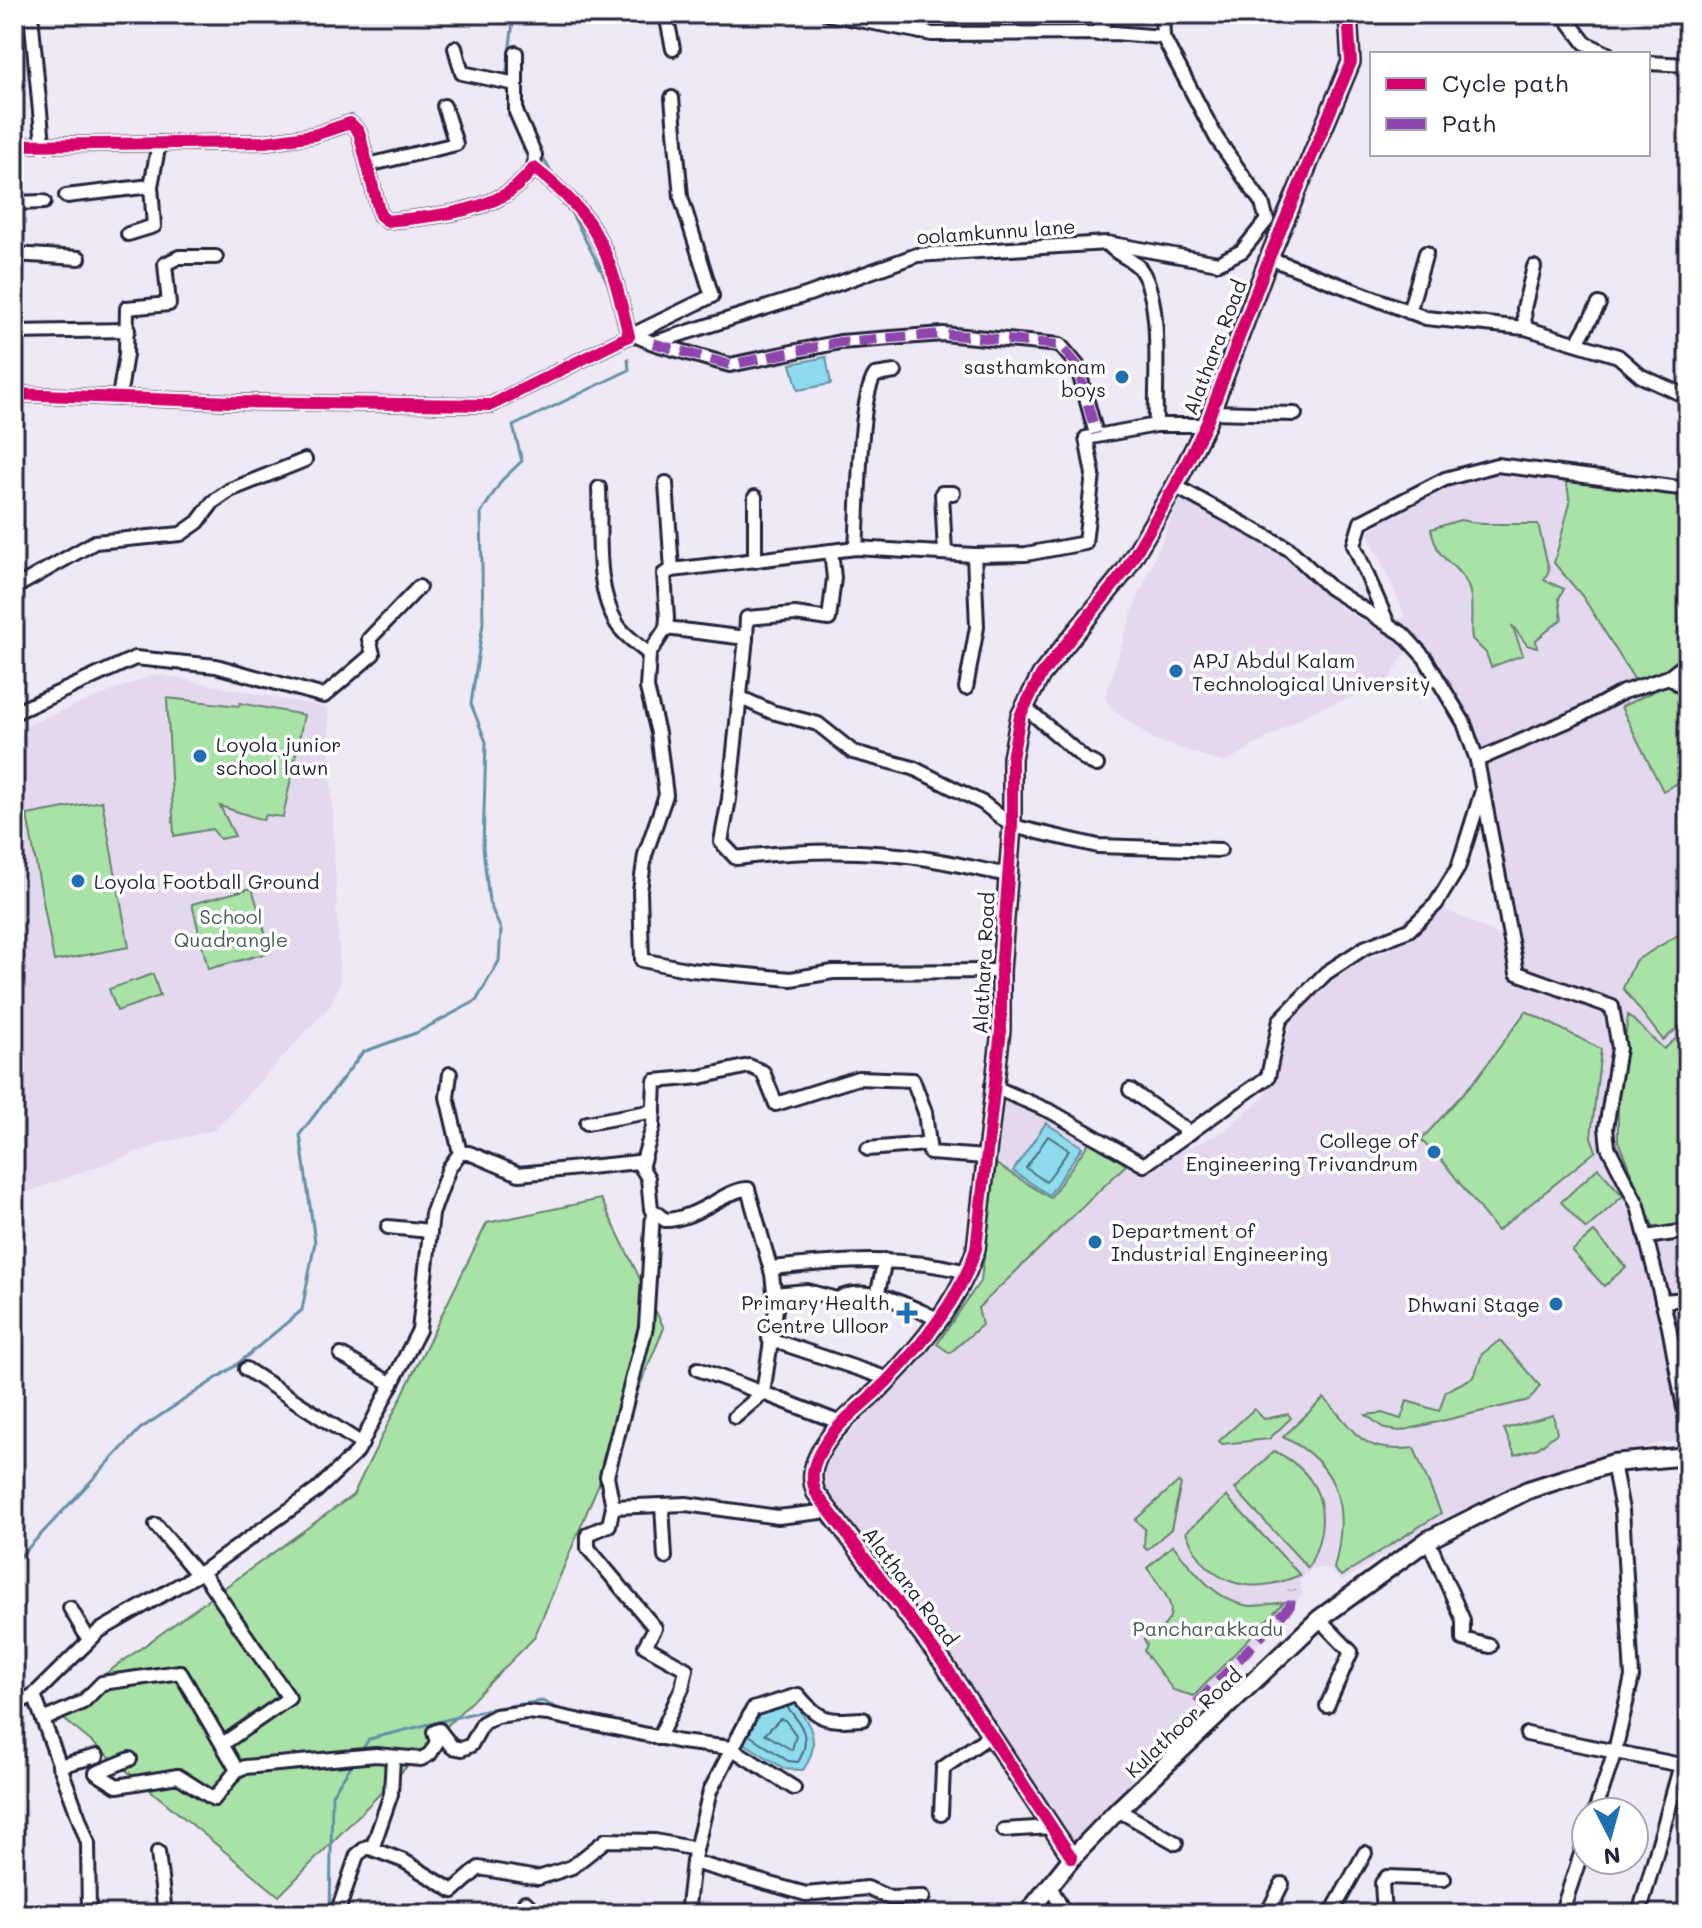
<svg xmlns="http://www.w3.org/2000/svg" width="1702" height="1928" font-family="Mali,sans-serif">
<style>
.built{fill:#e4d8ee}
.green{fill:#a9e2a6;stroke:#668270;stroke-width:2}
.water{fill:#8edbed;stroke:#6391a6;stroke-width:2}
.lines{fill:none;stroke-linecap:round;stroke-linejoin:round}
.shore{stroke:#4d6c82;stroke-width:2}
.stream{stroke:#6391a6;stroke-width:3}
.street-casing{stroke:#22223b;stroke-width:18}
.secondary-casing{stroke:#22223b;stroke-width:22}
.street{stroke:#fff;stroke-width:12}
.secondary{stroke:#fff;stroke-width:16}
.quiet{stroke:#8e44ad;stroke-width:10;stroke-dasharray:20 10;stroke-linecap:butt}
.cycleway-casing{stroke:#fff;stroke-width:17}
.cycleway{stroke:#d6006c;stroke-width:12}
.poi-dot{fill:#1f6fb2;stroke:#fff;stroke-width:3}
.labels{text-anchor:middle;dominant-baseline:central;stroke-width:7;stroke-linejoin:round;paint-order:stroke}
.street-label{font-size:20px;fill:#22223b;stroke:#fff}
.poi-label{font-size:20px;fill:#22223b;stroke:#fff;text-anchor:end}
.park-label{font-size:20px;fill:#4a5c5b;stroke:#fff}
</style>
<rect width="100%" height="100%" fill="#efe8f5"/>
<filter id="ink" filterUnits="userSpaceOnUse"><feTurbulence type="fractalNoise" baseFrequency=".0125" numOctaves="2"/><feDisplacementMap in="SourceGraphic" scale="16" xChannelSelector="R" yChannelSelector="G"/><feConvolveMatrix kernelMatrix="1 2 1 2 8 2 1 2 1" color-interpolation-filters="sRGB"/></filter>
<g filter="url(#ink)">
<!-- built -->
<g class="built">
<path d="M1516,471L1688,495V1439L1662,1443L1523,1482L1438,1521L1342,1581L1330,1570L1314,1567L1299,1581L1303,1594L1073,1847L885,1567L827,1498L821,1480L823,1461L929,1352L980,1280L1001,1094L1088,1135L1143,1170L1224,1131L1264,1097L1293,1021L1328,979L1393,947L1440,907L1501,936L1477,788L1458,723L1424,667L1407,650L1386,685L1315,710L1224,763L1153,739L1113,710L1105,697L1134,607L1181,495L1278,548L1339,607L1383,632L1405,615L1368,532L1411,502L1474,474Z"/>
<path d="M155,674L328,708L340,983L330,1006L215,1130L165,1142L14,1197V823L19,802L14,776V730Z"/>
</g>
<!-- green -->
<g class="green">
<path d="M1566,478L1688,495V656L1667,672L1636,682L1583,597L1554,563L1570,503Z"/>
<path d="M1460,520L1483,524H1538L1549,570L1544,580L1564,589L1559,598L1562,619L1536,640L1537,648L1527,645L1512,625L1523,655L1491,667L1486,653L1472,639C1469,619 1477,593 1462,576C1443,553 1440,563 1431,529Z"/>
<path d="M1667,685L1688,703V784L1680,782L1663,791L1621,707Z"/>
<path d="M167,698L239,706L240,703L304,715L283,817L266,815L263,820L220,806L235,836L220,839L212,829L174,836Z"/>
<path d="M102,801L129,947L54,961L27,815Z"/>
<path d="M252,888L271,952L208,969L192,904Z"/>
<path d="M1688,929V1020L1663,1040L1623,988L1635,961Z"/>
<path d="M153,974L160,996L117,1011L109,989Z"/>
<path d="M1526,1011L1601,1049L1591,1137L1596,1151L1497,1231L1444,1163L1421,1140L1477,1078Z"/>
<path d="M1628,1015L1664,1049L1688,1028V1239L1659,1241L1618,1141V1101Z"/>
<path d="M1090,1141L1126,1165L978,1308L982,1325L950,1353L937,1344L981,1280L996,1164L1050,1198Z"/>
<path d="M1598,1168L1623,1196L1586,1229L1561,1202Z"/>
<path d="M601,1199L664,1328L534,1638L279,1896L54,1711L353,1495L487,1223Z"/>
<path d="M1594,1232L1626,1267L1604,1286L1572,1251Z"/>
<path d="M1500,1340L1540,1386L1529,1400L1400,1431L1385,1429L1366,1415L1382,1413L1401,1419L1407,1401L1439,1411L1446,1391L1474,1377L1482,1354Z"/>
<path d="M1324,1398C1358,1433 1359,1454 1414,1448L1441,1513L1341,1576L1334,1569C1349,1511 1342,1465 1283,1437Z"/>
<path d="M1254,1409L1264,1419L1288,1414L1291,1418L1269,1439L1222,1444L1219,1441Z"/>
<path d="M1553,1415L1557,1433L1538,1448L1515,1455L1504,1429Z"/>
<path d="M1274,1451C1326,1476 1333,1520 1308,1568L1235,1489Z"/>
<path d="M1178,1482L1181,1484L1171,1529L1147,1550L1144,1547L1145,1529L1135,1520Z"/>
<path d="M1227,1496V1497L1300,1575C1251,1596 1207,1587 1186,1532Z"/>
<path d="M1173,1545C1192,1569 1218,1604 1252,1606C1262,1606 1274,1603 1284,1602L1194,1696L1173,1690L1144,1651L1147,1645L1144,1639C1188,1618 1170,1600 1147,1568Z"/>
</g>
<!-- water -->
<g class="water">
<path d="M826,357L831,384L798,390L791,364Z"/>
<path d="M1046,1123L1082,1147L1049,1195L1013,1171Z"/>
<path d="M779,1698L792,1699C810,1723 823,1742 803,1770L785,1769L739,1740L743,1724Z"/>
</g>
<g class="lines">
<!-- shore -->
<g class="shore">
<path d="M1048,1136L1069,1150L1046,1182L1026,1168Z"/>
<path d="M780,1719L785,1720L796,1735L792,1750L765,1734Z"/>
<path d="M749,1735L788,1761L798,1762C812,1740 803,1725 787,1707"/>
</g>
<!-- stream -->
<g class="stream">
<path d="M506,77L514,14"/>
<path d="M537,146L554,178"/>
<path d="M572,214L612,291"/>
<path d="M14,1563L140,1429L235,1366L302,1310L315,1242L300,1134L363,1052L416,1033L476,1001L499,961L501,930L489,902L483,847L486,742L471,704L483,623L481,513L502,480L522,461L513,426L629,370L628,359"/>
<path d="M612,1722L640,1727"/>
<path d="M685,1737L727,1739"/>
<path d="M360,1753L369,1739L490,1709L542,1701L566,1712"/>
<path d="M330,1912L332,1794L353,1763"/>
</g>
<!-- street casing -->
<g class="street-casing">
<g id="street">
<path d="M31,14L43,144"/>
<path d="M666,14L673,49"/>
<path d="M1162,14L1163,37"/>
<path d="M1563,14L1585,43L1608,54"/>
<path d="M920,32L921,14"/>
<path d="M1098,34L1108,14"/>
<path d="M455,48L462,73L516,84"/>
<path d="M516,53V112L535,155L534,168"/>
<path d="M1648,63L1688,65"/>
<path d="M14,145L265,142L314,135L350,123L359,132L380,215L387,221C425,217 473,214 506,194C517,188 526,177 534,168C603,222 609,254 629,336L491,405L234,402L14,394"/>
<path d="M368,165L456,144L444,106"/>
<path d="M66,196L151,186"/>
<path d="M14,203L44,202"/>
<path d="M128,234L154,226L151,186L159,143"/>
<path d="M1108,244C1117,256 1133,258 1141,270C1164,304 1154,384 1156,425"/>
<path d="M14,254L79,258"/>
<path d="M1269,258L1426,318L1525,328L1618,356L1641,376L1688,397"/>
<path d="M1409,312L1426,253"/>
<path d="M1525,328L1524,308L1534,267"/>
<path d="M14,332L128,330"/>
<path d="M632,335L712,296L681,197L672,98"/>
<path d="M634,335L653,343L809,294L917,255L1107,243L1218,263L1242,251L1267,220L1262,203L1217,139L1163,37L1114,33L932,34L828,14"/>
<path d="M1577,343L1599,304"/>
<path d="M656,344L730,365L840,342L943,334L1060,345L1077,365L1096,434"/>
<path d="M119,398L126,354L127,308L169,304L165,264L179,257H216"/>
<path d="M1210,412L1295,414"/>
<path d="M666,483L672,570L856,548L974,555"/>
<path d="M1175,486L1289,549L1330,588L1403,634L1425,658L1464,723L1477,760L1517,973L1612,1007L1619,1048L1606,1128L1608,1147L1638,1206L1669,1327L1688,1430"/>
<path d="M599,488C601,530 594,587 617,624C624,636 639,645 649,654"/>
<path d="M755,497V561"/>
<path d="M856,548C859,513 858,400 875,375L895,372"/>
<path d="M945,553L942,493H953"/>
<path d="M672,570L664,574L667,618L666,628L649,654L647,688L658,733L666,795L645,855L640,891L642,960L691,970L791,979L833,972L1001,971"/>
<path d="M14,588L95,542L181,534L198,522L213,502L230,490L305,460"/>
<path d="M1388,624L1354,545L1361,522L1445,479L1497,465L1688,489"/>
<path d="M666,628L746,638L729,799L721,842L736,858C799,850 864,848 928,859C955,863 981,870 1008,875"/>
<path d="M746,638L747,618L795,614L829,619L834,578L831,551"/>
<path d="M1669,677L1688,690"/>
<path d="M966,688L977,627L974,555L1026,554L1085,543L1093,474L1086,438L1156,425H1206"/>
<path d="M741,698L772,712L818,724L853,752L913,768L983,803L1012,826L1098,846L1220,850"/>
<path d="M1025,707L1086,760L1097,765"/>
<path d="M14,713L135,658L216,666L324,696L373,654L369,639L419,587"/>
<path d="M1477,760L1579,716L1623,692L1669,677L1688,662"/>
<path d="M450,1074L447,1097L460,1153"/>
<path d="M992,1086L1052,1112L1144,1165L1268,1077L1280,1020L1326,973L1364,948L1409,930L1436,904L1458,868L1482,791"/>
<path d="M1130,1090L1190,1133"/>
<path d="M587,1123L654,1111"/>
<path d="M868,1149L926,1144"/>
<path d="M460,1153H469L519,1174L638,1162L648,1178L651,1209L665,1220C697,1220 728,1188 748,1189L772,1274L776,1309L763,1393L841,1423"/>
<path d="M642,1164L653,1127L655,1081L700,1077L749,1066L763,1072L776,1104L858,1078L913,1080L925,1112L930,1153L985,1157"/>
<path d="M653,1212L646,1327L607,1476L613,1507L686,1504L778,1517L829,1511"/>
<path d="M388,1227L430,1231"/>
<path d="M1646,1237L1688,1231"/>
<path d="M771,1268C840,1261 900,1255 968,1272"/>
<path d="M774,1294L807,1291L837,1299C869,1283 908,1306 938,1319"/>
<path d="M877,1296L885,1260"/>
<path d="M1662,1301L1688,1299"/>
<path d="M769,1339L889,1379"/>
<path d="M341,1355L392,1384"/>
<path d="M246,1369L362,1444"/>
<path d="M698,1369L763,1393L735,1417"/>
<path d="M662,1505L665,1557"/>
<path d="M613,1507L609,1525L588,1534V1548L655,1628L645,1646L686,1669L682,1688L659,1738"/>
<path d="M156,1525L197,1574"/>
<path d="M1428,1540L1463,1620V1639L1490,1646"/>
<path d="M1685,1548L1688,1549"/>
<path d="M202,1572L289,1698L224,1743"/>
<path d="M70,1608L89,1640"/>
<path d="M1319,1619L1351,1652L1327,1706"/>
<path d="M34,1695L88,1843L89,1914"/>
<path d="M14,1705L34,1695L99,1631L202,1572L316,1491L357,1452L419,1330L432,1214L449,1168L460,1153"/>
<path d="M43,1720L83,1702L102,1683L180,1672L237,1770"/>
<path d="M1527,1734L1681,1765L1639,1914"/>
<path d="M130,1759L96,1773L117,1786L178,1776L214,1799L237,1770L245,1767L376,1755L421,1759L430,1754L437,1742L434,1732L439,1730L452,1747L462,1749L471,1745L483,1723L496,1716L526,1712L548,1714L681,1742L731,1748L794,1788"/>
<path d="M59,1766L97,1756"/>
<path d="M1118,1810L1176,1843"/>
<path d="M1595,1812L1615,1751L1632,1677L1622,1510L1613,1463"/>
<path d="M941,1814L943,1768L992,1734"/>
<path d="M1004,1830L1052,1827"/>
<path d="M373,1846L391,1794L393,1758"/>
<path d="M158,1852L165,1914"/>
<path d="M693,1862L806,1894L867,1888L890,1898L923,1897"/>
<path d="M1050,1886L1065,1914"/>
<path d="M525,1902L538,1914"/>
<path d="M337,1914L357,1855L367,1847L404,1861L453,1891L479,1868L538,1878L572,1867L606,1840L655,1841L696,1849"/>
<path d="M687,1914L693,1862L710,1791L753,1709L798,1695C821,1723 829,1721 863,1719"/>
<path d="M1267,1914L1282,1884"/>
<path d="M1331,1914L1365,1853"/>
<path d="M1384,1914L1382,1883L1387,1877L1444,1879"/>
<path d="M1561,1914L1586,1839"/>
</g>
</g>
<!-- secondary casing -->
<g class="secondary-casing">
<g id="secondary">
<path d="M1072,1858L944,1664L816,1493C809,1476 814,1462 823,1447C839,1420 866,1403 887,1381C923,1344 960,1299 976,1249L1001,1030V971L1012,826V758L1020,716L1041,675L1125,571L1175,486L1206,425L1269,258L1351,62L1348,14"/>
<path d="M1027,1914L1072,1858L1118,1810L1319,1619L1428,1540L1528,1490L1613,1463L1688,1456"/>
</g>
</g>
<!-- street -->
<use href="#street" class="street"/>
<!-- secondary -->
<use href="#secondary" class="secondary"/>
<!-- quiet -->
<g class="quiet">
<path d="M653,343L730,365L840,342L943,334L1060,345L1077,365L1096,434"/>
<path d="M1197,1703L1290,1606L1292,1590"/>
</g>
<!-- cycleway casing -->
<g class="cycleway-casing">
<g id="cycleway">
<path d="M14,145L265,142L314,135L350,123L359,132L380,215L387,221C425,217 473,214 506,194C517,188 526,177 534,168C603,222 609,254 629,336L491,405L234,402L14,394"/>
<path d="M1072,1858L944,1664L816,1493C809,1476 814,1462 823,1447C839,1420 866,1403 887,1381C923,1344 960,1299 976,1249L1001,1030V971L1012,826V758L1020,716L1041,675L1125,571L1175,486L1206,425L1269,258L1351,62L1348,14"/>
</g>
</g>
<!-- cycleway -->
<use href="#cycleway" class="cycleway"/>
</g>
</g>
<!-- markers -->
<g class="poi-dot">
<circle cx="1122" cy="377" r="8"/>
<circle cx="1176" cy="671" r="8"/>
<circle cx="200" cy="756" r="8"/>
<circle cx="78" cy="881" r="8"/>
<circle cx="1434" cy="1152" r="8"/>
<circle cx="1095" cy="1242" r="8"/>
<circle cx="1556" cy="1304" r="8"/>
<path d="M903 1301h8v8h8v8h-8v8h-8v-8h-8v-8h8z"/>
</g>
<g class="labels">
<!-- street labels -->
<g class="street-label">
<text transform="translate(996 231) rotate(-4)">oolamkunnu lane</text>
<text transform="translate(1214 347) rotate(-69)">Alathara Road</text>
<text transform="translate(983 963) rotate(-87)">Alathara Road</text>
<text transform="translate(911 1586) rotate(53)">Alathara Road</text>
<text transform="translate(1183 1722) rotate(-43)">Kulathoor Road</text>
</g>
<!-- poi labels -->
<g class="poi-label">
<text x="1106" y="366">sasthamkonam<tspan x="1106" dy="23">boys</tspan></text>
<text x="1192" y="660" text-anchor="start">APJ Abdul Kalam<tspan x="1192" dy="23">Technological University</tspan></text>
<text x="216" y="744" text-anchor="start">Loyola junior<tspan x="216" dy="23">school lawn</tspan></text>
<text x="94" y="881" text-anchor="start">Loyola Football Ground</text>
<text x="1418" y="1140">College of<tspan x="1418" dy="23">Engineering Trivandrum</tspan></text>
<text x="1111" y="1230" text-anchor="start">Department of<tspan x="1111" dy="23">Industrial Engineering</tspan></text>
<text x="889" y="1302">Primary Health<tspan x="889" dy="23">Centre Ulloor</tspan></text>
<text x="1540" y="1304">Dhwani Stage</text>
</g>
<!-- park labels -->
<g class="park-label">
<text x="231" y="916">School<tspan x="231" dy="23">Quadrangle</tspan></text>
<text x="1208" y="1628">Pancharakkadu</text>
</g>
</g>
<!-- margin -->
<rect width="1702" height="1928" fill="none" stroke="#fff" stroke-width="48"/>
<rect x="24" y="24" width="1654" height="1880" fill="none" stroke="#22223b" stroke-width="3" filter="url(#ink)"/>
<!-- legend -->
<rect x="1370" y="52" width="280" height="104" fill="#ffffff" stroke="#a7a7b1" stroke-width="2"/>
<rect x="1386" y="78" width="40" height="12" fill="#d6006c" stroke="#a7a7b1" stroke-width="2"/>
<text x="1442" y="92" font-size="24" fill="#22223b">Cycle path</text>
<rect x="1386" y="118" width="40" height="12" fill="#8e44ad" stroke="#a7a7b1" stroke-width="2"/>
<text x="1442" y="132" font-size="24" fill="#22223b">Path</text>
<!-- north arrow -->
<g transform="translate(1610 1836) rotate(174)"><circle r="38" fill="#ffffff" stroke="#a7a7b1" stroke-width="2"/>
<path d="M0-6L14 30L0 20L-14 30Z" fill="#1f6fb2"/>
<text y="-12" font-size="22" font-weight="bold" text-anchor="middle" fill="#22223b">N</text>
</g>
</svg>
